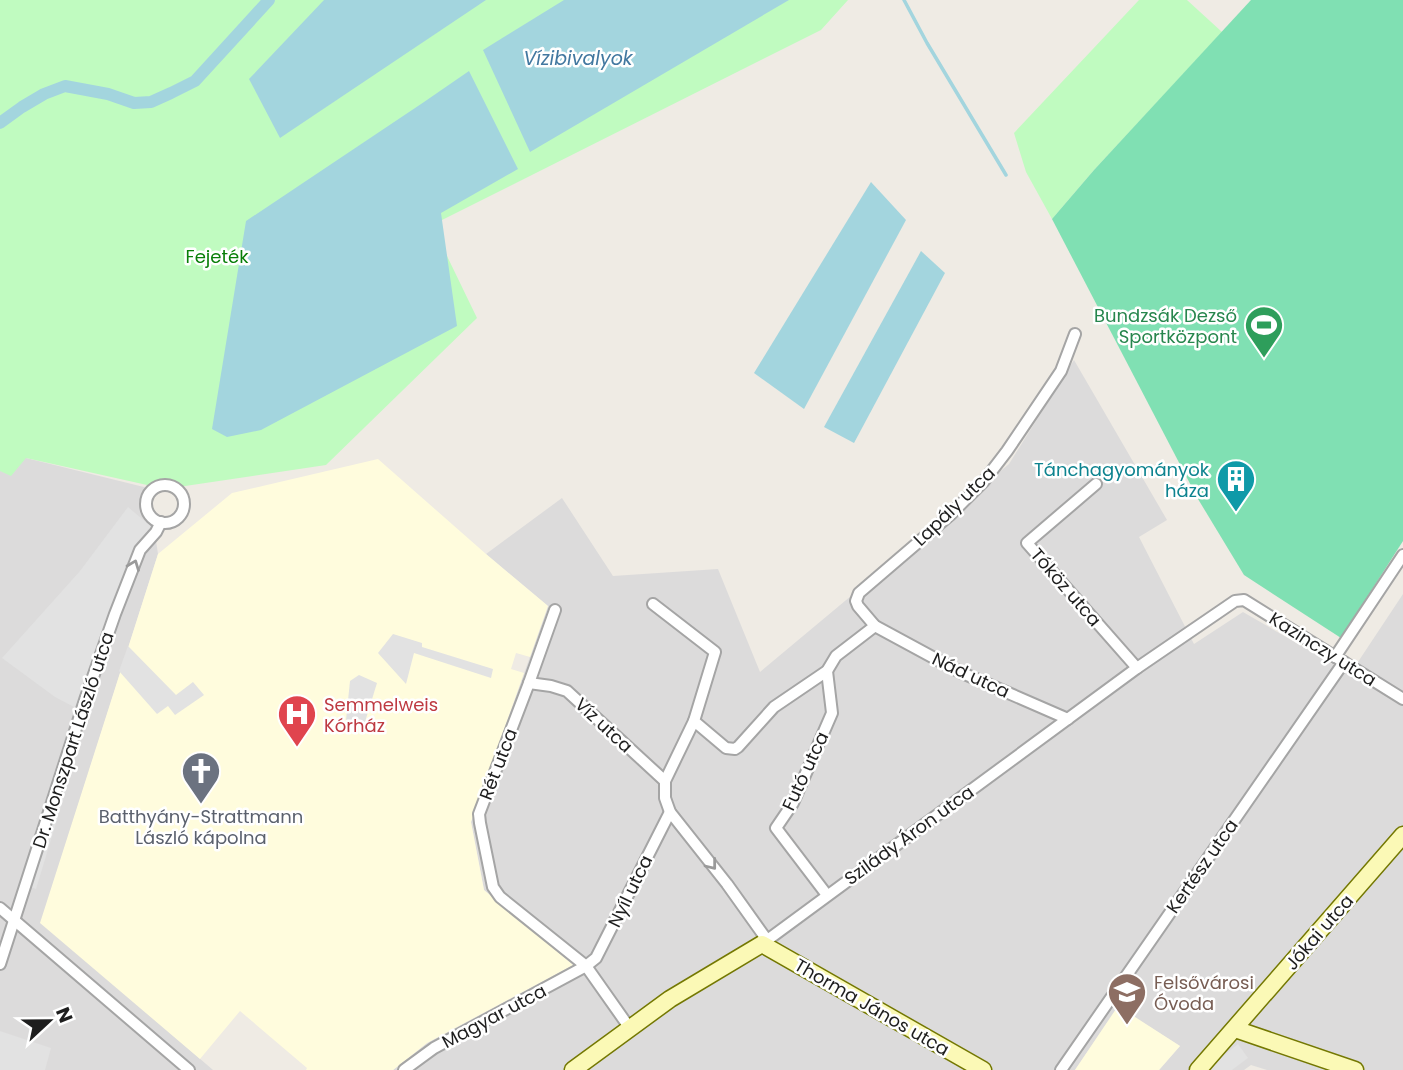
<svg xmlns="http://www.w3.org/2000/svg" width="1403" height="1070" font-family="Poppins,sans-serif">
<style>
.residential{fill:#dcdbdb}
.education{fill:#fffcdd}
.park{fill:#c0fbc0}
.pitch{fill:#80e0b3}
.parking{fill:#e2e2e2}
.water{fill:#a3d5de}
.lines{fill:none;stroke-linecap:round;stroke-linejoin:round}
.stream{stroke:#a3d5de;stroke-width:3.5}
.canal{stroke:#a3d5de;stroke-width:12}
.street-casing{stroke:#a5a5a5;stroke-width:14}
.secondary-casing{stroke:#747802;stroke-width:19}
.street{stroke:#fff;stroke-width:10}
.secondary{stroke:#fbf9b6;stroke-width:16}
.oneway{stroke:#9a9a9a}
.labels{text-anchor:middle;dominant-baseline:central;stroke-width:5;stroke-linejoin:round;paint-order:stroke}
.park-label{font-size:18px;fill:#097f09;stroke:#fff}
.leisure-label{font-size:18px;fill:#27864d;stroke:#fff;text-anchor:end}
.culture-label{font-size:18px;fill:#0d838f;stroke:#fff;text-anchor:end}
.street-label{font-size:18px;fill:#1e1e1e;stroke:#fff}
.health-label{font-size:18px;fill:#be3a42;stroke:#fff;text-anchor:start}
.worship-label{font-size:18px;fill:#5b616d;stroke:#fff}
.education-label{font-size:18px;fill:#785e54;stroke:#fff;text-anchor:start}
.water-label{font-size:19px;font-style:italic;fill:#4278a0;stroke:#fff}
</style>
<rect width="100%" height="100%" fill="#efebe4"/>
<!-- residential -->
<g class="residential">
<path d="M1074,360L1167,520L1139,537L1194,644L1243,612L1350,674L1403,594V1070H1267L1251,1065L1244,1070H1159L1180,1046L1118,1007L1075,1070H393L427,1043L573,965L484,890L471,822L548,606L486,554L562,498L613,576L718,569L760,672L1009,464Z"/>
<path d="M0,447L26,458L148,488L158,554L41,922L213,1070H0Z"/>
</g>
<!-- education -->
<g class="education">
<path d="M378,459L486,554L548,606L530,657L516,653L511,669L524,673L471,822L484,890L573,965L427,1043L393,1070H306L307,1068L240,1011L200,1059L40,923L158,554L232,493Z"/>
<path d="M1118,1006L1180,1046L1159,1070H1075Z"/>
</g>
<!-- park -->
<g class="park">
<path d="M0,0H848L821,30L432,225L477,318L326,465L165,489L26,458L11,476L0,471Z"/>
<path d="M1139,0H1187L1222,32L1094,170L1052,219L1026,172L1014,133Z"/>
</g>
<!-- pitch -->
<path class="pitch" d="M1251,0H1403V541L1341,638L1244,575L1198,499L1052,219L1094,170Z"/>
<!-- parking -->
<g class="parking">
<path d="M128,507L153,528L78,709L55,697L2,658L80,571Z"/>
<path d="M393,634L422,643V647L493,669L491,678L414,653L406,684L378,653Z"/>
<path d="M128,646L176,695L193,682L204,695L175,715L168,706L157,714L119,671Z"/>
<path d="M359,675L377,683L364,725L346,720L350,681Z"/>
<path d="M62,785L67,787L36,889L29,886Z"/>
<path d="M0,1031L51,1048L45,1070H0Z"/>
<path d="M1238,1044L1248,1058L1232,1070H1212L1209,1067Z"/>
</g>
<!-- water -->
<g class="water">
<path d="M324,0H486L280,138L249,79Z"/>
<path d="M564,0H789L530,152L483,50Z"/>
<path d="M469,71L518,169L441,213L457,326L261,430L227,437L212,429L246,221L424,102Z"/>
<path d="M871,182L906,220L804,409L754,373Z"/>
<path d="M921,251L945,273L854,443L824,427Z"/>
</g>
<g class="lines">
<!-- stream -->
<path class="stream" d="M904,0L927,43L1006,175"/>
<!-- canal -->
<path class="canal" d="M0,123L22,107L44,94L65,86L108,94L134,103L151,102L171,93L195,81L269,0"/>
<!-- street casing -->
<g class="street-casing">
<g id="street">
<path d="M1096,484L1027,543L1137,668"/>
<circle cx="165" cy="504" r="19"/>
<path d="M653,604L715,652L694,721L726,748L735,749L738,747L774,707L827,671L836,656L875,626"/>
<path d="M555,610L529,683L479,814L480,823L493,887L500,897L586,966L629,1027"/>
<path d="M1335,657L1403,555"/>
<path d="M827,671L832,713L793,803L776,828L827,895"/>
<path d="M529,683L551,686L567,691L665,781"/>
<path d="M1068,719L960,672L875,626L858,606L856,601L859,593L950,515L984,481L1007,451L1061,371L1075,334"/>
<path d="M694,721L665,781V798L670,812L727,884L767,940"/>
<path d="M0,908L189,1070"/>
<path d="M762,944L1137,668L1235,601L1244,600L1403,699"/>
<path d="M0,964L86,697L115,614L140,550L156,532L161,522"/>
<path d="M404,1070L434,1048L586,966L596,958L670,812"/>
<path d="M1061,1070L1344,662"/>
</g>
</g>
<!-- secondary casing -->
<g class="secondary-casing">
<g id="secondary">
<path d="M1235,1029L1355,1070"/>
<path d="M573,1070L670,999L762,944L983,1070"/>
<path d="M1198,1070L1403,835"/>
</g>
</g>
<!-- street -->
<use href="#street" class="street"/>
<!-- secondary -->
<use href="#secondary" class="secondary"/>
</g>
<!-- one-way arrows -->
<defs><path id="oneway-chevron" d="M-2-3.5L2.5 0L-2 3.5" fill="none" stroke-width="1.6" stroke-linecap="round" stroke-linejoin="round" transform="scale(1.75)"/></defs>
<g class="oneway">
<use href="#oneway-chevron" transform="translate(134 565) rotate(-69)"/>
<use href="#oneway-chevron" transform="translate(712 865) rotate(52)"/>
</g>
<!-- icons -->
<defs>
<g id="stadium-pin" transform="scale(2.0125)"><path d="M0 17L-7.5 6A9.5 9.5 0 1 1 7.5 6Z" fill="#2e9e5b" stroke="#fff"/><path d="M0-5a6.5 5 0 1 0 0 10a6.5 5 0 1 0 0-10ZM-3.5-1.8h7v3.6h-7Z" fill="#fff"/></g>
<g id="building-pin" transform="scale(2.0125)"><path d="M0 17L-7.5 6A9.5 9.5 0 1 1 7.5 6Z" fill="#0f9aa8" stroke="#fff"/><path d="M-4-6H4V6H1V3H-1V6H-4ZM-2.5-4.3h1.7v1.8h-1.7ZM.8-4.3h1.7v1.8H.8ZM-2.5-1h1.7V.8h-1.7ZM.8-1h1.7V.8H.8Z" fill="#fff"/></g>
<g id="hospital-pin" transform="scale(2.0125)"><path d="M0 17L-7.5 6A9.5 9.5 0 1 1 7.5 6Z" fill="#e0444e" stroke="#fff"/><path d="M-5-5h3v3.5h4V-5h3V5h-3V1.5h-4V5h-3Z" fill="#fff"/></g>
<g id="church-pin" transform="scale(2.0125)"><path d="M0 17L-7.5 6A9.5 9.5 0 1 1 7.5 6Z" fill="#6b7280" stroke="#fff"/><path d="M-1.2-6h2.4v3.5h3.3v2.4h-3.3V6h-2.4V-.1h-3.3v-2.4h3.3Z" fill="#fff"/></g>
<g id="school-pin" transform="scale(2.0125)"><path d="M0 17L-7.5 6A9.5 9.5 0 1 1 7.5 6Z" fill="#8d6e63" stroke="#fff"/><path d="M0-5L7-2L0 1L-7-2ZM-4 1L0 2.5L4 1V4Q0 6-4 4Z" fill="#fff"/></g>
</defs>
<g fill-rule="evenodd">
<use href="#stadium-pin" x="1264" y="325"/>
<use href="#building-pin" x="1236" y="479"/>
<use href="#hospital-pin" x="297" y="714"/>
<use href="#church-pin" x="201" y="771"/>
<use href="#school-pin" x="1127" y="992"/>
</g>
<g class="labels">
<!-- park labels -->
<g class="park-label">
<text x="217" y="256">Fejeték</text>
</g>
<!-- leisure labels -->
<g class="leisure-label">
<text x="1237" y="315">Bundzsák Dezső<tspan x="1237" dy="21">Sportközpont</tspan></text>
</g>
<!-- culture labels -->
<g class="culture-label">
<text x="1209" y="469">Tánchagyományok<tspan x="1209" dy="21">háza</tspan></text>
</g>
<!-- street labels -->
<g class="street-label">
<text transform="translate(954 506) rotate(-44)">Lapály utca</text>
<text transform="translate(1066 587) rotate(49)">Tóköz utca</text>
<text transform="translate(1323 649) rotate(32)">Kazinczy utca</text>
<text transform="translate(971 675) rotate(25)">Nád utca</text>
<text transform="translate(604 725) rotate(43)">Víz utca</text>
<text transform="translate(73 740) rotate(-72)">Dr. Monszpart László utca</text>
<text transform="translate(498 764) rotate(-69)">Rét utca</text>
<text transform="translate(805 771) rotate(-65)">Futó utca</text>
<text transform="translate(909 835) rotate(-36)">Szilády Áron utca</text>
<text transform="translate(1202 866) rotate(-55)">Kertész utca</text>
<text transform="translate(630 891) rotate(-64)">Nyíl utca</text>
<text transform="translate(1319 932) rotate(-49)">Jókai utca</text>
<text transform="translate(872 1007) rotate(30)">Thorma János utca</text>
<text transform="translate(494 1016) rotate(-28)">Magyar utca</text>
</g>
<!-- health labels -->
<g class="health-label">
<text x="324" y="704">Semmelweis<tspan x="324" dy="21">Kórház</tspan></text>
</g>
<!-- worship labels -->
<g class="worship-label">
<text x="201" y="816">Batthyány-Strattmann<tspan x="201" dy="21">László kápolna</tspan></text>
</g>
<!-- education labels -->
<g class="education-label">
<text x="1154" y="982">Felsővárosi<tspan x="1154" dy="21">Óvoda</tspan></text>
</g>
<!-- water labels -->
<g class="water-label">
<text x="578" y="58">Vízibivalyok</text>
</g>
</g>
<!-- north arrow -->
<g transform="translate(49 1021) rotate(68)" stroke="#ffffff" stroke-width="5" paint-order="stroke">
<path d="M0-5L12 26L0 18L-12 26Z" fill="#1e1e1e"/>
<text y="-10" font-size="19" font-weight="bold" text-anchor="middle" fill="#1e1e1e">N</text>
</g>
</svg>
